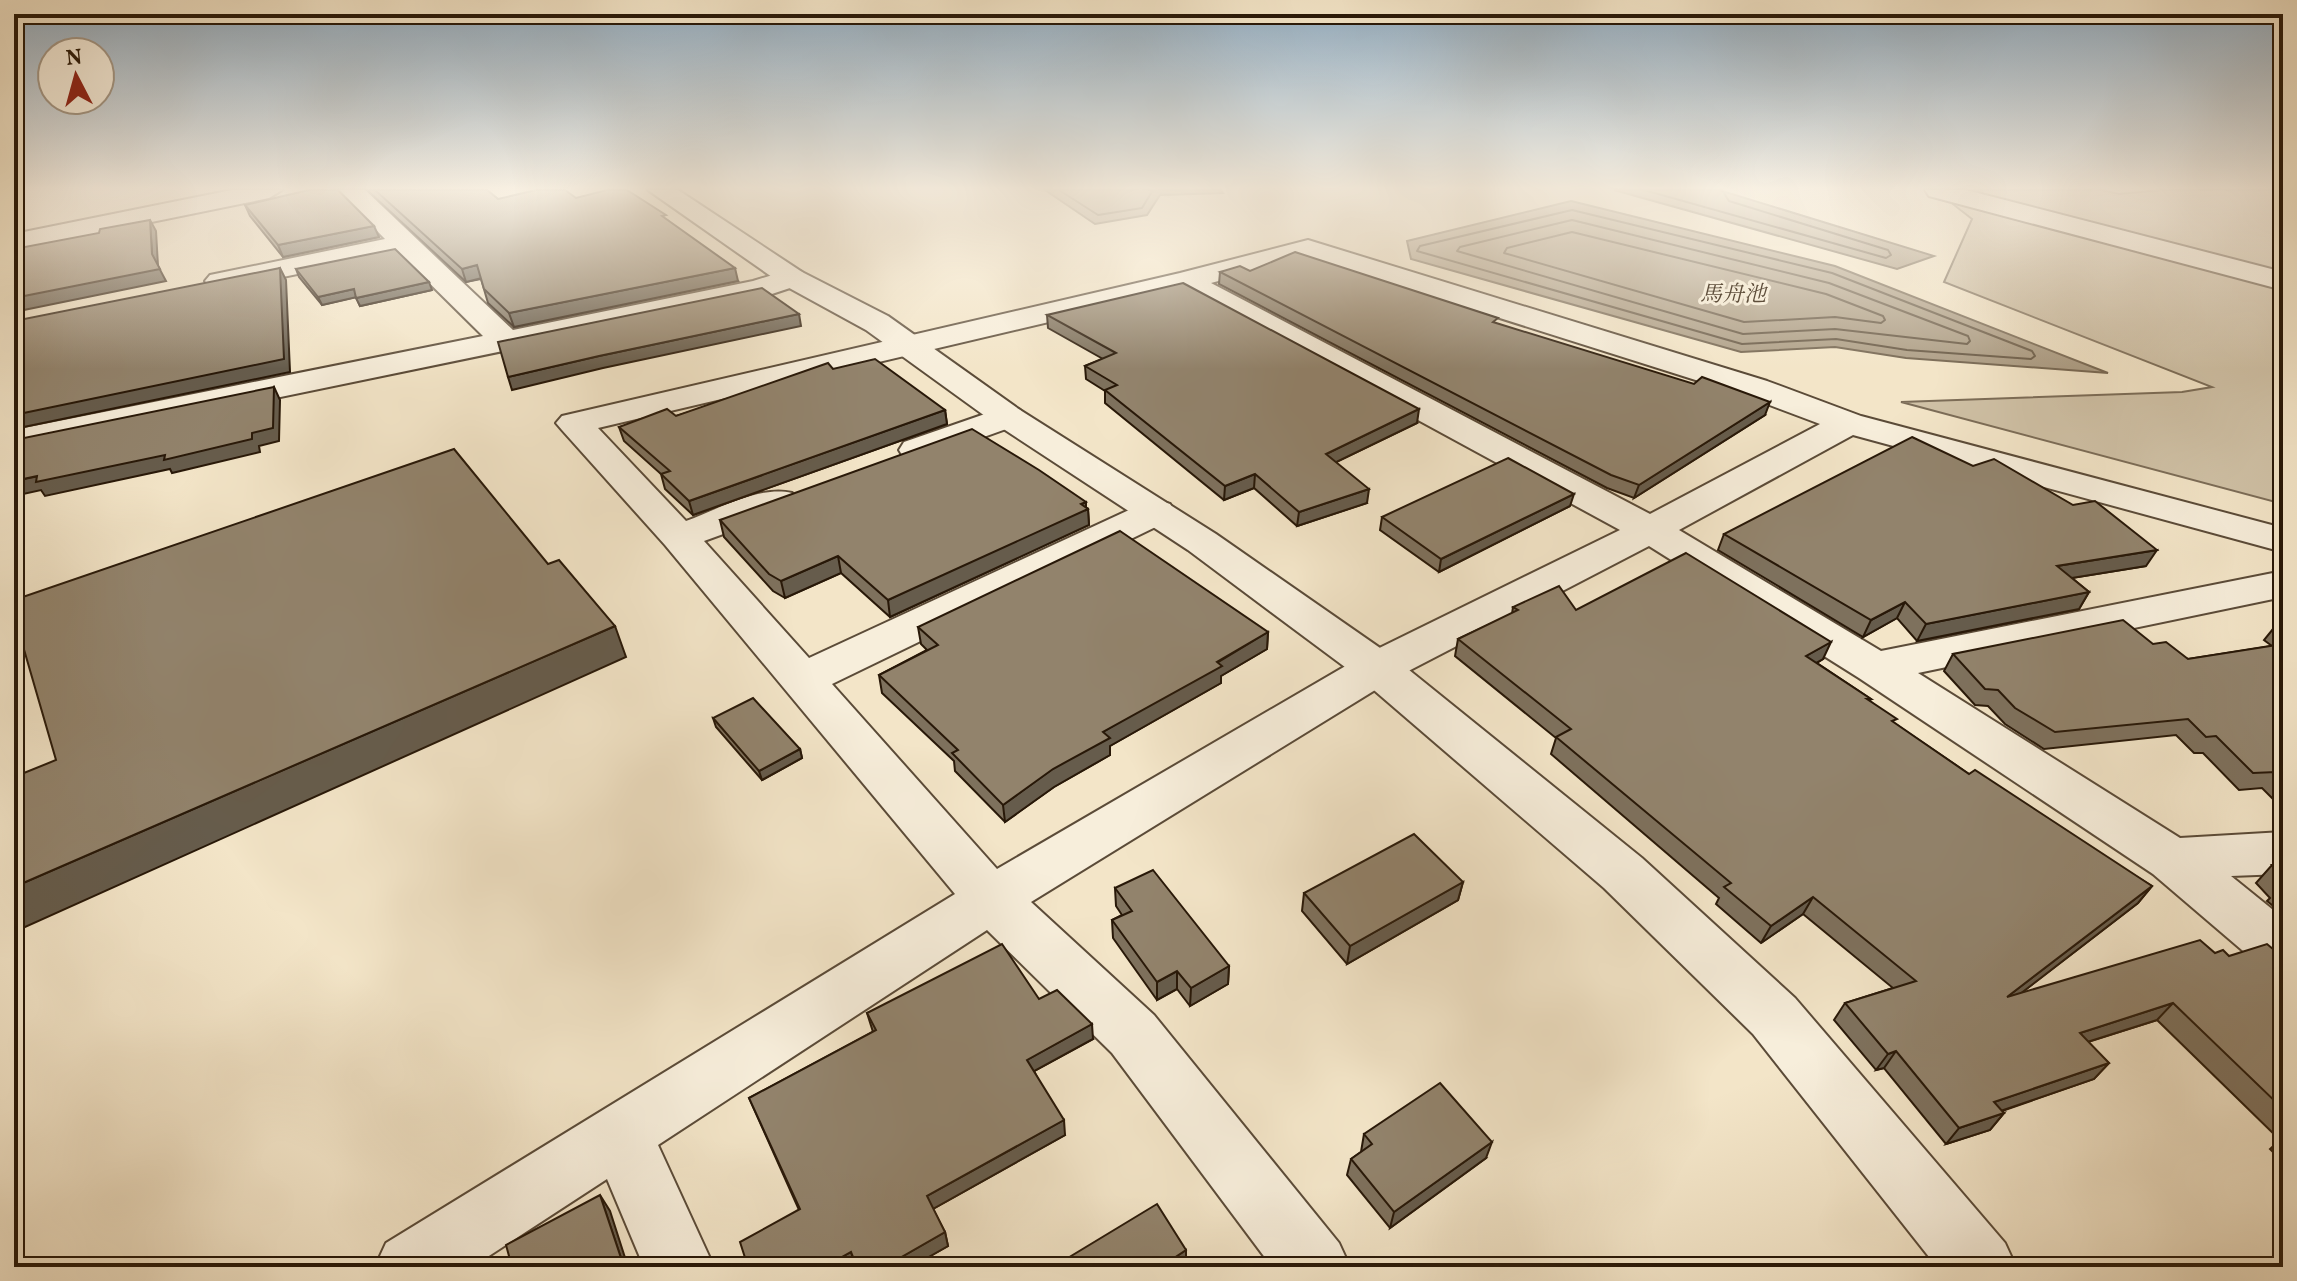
<svg xmlns="http://www.w3.org/2000/svg" width="2297" height="1281" font-family="Vollkorn,'Noto Serif JP',serif">
<style>
.green{fill:#d0c2a7;stroke:#7c6d58;stroke-width:2}
.water{fill:#ae9f87;stroke:#786954;stroke-width:2}
.lines{fill:none;stroke-linecap:round;stroke-linejoin:round}
.shore{stroke:#6b5c48;stroke-width:2}
.minor-casing{stroke:#5b4b38;stroke-width:4}
.tertiary-casing{stroke:#5b4b38;stroke-width:4}
.minor{fill:#f7eedb;fill-rule:evenodd}
.tertiary{fill:#f7eedb;fill-rule:evenodd}
.wall{fill:#7e715d;stroke:#281808;stroke-width:2}
.shaded-wall{fill:#665c4c;stroke:#281808;stroke-width:2}
.building{fill:#92836c;stroke:#281808;stroke-width:2}
.labels{text-anchor:middle;dominant-baseline:central;stroke-width:6;stroke-linejoin:round;paint-order:stroke}
.far-water-label{font-size:22px;font-style:italic;fill:#5e4e3b;stroke:#f7eedb}
</style>
<rect width="100%" height="100%" fill="#f3e5c8"/>
<filter id="stains"><feTurbulence type="fractalNoise" baseFrequency=".0025" numOctaves="4"/><feColorMatrix values="0 0 0 0 .2 0 0 0 0 .09 0 0 0 0 .02 0 0 0 .5 -.17"/></filter>
<radialGradient id="worn" r=".72"><stop offset=".6" stop-color="#630" stop-opacity="0"/><stop offset="1" stop-color="#630" stop-opacity=".3"/></radialGradient>
<!-- green -->
<path class="green" d="M1935,190H2102L2119,194L2162,190H2283V504L1901,402L2182,392L2212,387L1944,282L1972,219Z"/>
<!-- water -->
<g class="water">
<path d="M1045,190H1221L1223,193L1160,195L1147,215L1095,224Z"/>
<path d="M1614,190H1719L1934,256L1897,269Z"/>
<path d="M1571,201L1835,266L2108,373L1906,358L1835,347L1741,352L1411,259L1407,241Z"/>
</g>
<g class="lines">
<!-- shore -->
<g class="shore">
<path d="M1059,190L1098,215L1142,208L1153,190"/>
<path d="M1644,190L1886,258L1891,255L1888,250L1729,201L1722,190"/>
<path d="M1572,210L1832,273L2032,351L2035,356L2031,359L1907,350L1836,339L1742,344L1417,251L1420,246Z"/>
<path d="M1572,220L1829,283L1968,336L1970,341L1967,344L1835,329L1743,334L1457,251L1460,247Z"/>
<path d="M1572,232L1826,294L1883,316L1885,320L1881,323L1835,317L1744,322L1504,253L1507,248Z"/>
</g>
<!-- minor casing -->
<g class="minor-casing">
<g id="minor">
<path d="M232,190H282L269,198L14,250V234Z"/>
<path d="M337,190H365L513,330L753,281L792,269L802,272L807,278L802,284L760,298L14,452V430L483,336L399,253L220,290L210,287L205,281L210,275L385,239Z"/>
<path d="M1308,240L1767,381L1861,416L2283,528V552L1853,435L1679,530L1881,651L2283,571V597L1918,673L2180,838L2283,832V874L2231,876L2283,918V975L2263,968L2153,874L1859,678L1649,546L1393,679L1031,902L1154,1015L1339,1243L1350,1267H1272L1112,1053L987,930L658,1145L714,1267H644L607,1179L472,1267H375L386,1243L955,894L665,545L562,430L556,423L562,416L1180,273ZM1307,257L1743,395L1820,424L1650,514L1211,283ZM1181,291L1620,530L1361,657L997,869L832,684L1170,520L1175,512L1170,504L1156,500L1142,504L809,658L704,541L792,509L797,501L792,493C759,485 717,510 686,521L598,428Z"/>
<path d="M1008,406L1020,410L1026,417L1020,424L917,461L904,458L899,450L904,442Z"/>
</g>
</g>
<!-- tertiary casing -->
<g class="tertiary-casing">
<g id="tertiary">
<path d="M648,190H678L802,272L888,316L1020,410L1216,534L1393,657L1642,858L1795,998L2005,1243L2016,1267H1937L1753,1034L1604,888L1361,679L1188,550L996,424L866,330L782,284Z"/>
<path d="M1925,190H1966L2283,272V290L1929,196Z"/>
</g>
</g>
<!-- minor -->
<use href="#minor" class="minor"/>
<!-- tertiary -->
<use href="#tertiary" class="tertiary"/>
</g>
<!-- wall -->
<g class="wall">
<path d="M367,190H487L498,199L576,198L667,220L738,281L514,327L488,303L481,279L466,282Z"/>
<path d="M245,205L379,237L283,257L250,216Z"/>
<path d="M296,269L432,290L360,306L356,297L322,305L299,277Z"/>
<path d="M1250,271L1497,324L1765,415L1634,498L1607,488L1219,284L1220,272Z"/>
<path d="M1047,315L1417,423L1336,462L1367,503L1297,526L1254,488L1224,500L1105,403V391L1086,379L1085,366L1103,359L1048,328Z"/>
<path d="M833,369L945,410L947,424L693,515L665,489L661,474L624,441L619,427L676,416Z"/>
<path d="M1086,502V507L1088,509L1089,525L890,617L841,573L785,598L773,591L724,537L720,520Z"/>
<path d="M1570,506L1439,572L1380,530L1382,517Z"/>
<path d="M1724,534L2146,566L2072,578L2089,592L2079,609L1917,641L1897,618L1863,637L1718,550Z"/>
<path d="M1513,607L1576,610L1823,659L1817,663L1871,699L1870,701L1894,723L1969,774L2152,886L2138,903L2021,993L2215,953L2229,956L2279,954L2283,955V1162L2270,1149L2280,1140L2157,1020L2088,1042L2109,1063L2094,1079L2002,1111L2004,1113L1990,1130L1946,1144L1884,1068L1876,1070L1834,1020L1845,1003L1893,988L1803,914L1761,943L1716,904L1719,898L1551,754L1556,738L1455,656L1458,639L1512,614Z"/>
<path d="M2283,623V809L2262,788L2239,790L2203,753H2194L2176,735L2044,749L2005,724L1988,706L1975,705L1944,671L1953,654L2153,644L2188,659L2272,646L2264,640L2277,624Z"/>
<path d="M918,627L1268,632L1267,649L1221,676V683L1110,746V755L1054,787L1005,822L955,771L954,761L882,693L879,675L927,650L921,644Z"/>
<path d="M713,718L800,749L802,758L762,780L716,727Z"/>
<path d="M2272,865H2283V914L2267,901L2270,898L2256,883Z"/>
<path d="M1463,882L1458,900L1347,964L1302,911L1304,893Z"/>
<path d="M1115,888L1229,966L1228,984L1190,1006L1177,989L1157,1000L1113,938L1112,920L1122,915L1116,906Z"/>
<path d="M1039,999L1093,1039L1034,1071L1065,1135L933,1209L945,1232L948,1246L911,1267H856L799,1210L749,1098L873,1032L867,1013Z"/>
<path d="M1364,1134L1486,1158L1390,1228L1347,1175L1351,1159L1361,1152Z"/>
</g>
<!-- shaded-wall -->
<g class="shaded-wall">
<path d="M150,220L156,231L158,266L166,281L14,312V298L152,254Z"/>
<path d="M374,226L379,237L283,257L278,245Z"/>
<path d="M477,265L482,278L466,282L462,269Z"/>
<path d="M280,268L286,280L290,372L14,429V415Z"/>
<path d="M735,268L738,281L514,327L509,313Z"/>
<path d="M429,282L432,290L360,306L356,298Z"/>
<path d="M354,289L357,297L322,305L318,297Z"/>
<path d="M799,314L801,326L603,368L512,390L508,377L599,356Z"/>
<path d="M274,387L280,400L279,441L259,446L260,452L172,473L170,469L45,496L41,490L14,496V481L252,433Z"/>
<path d="M1770,402L1765,415L1634,498L1639,485Z"/>
<path d="M1419,409L1417,423L1324,468L1326,454Z"/>
<path d="M945,410L947,424L693,515L689,501Z"/>
<path d="M1255,474L1254,488L1224,500L1225,486Z"/>
<path d="M1369,489L1367,503L1297,526L1299,512Z"/>
<path d="M1574,494L1570,506L1439,572L1441,559Z"/>
<path d="M1086,502V510L1088,509L1089,525L890,617L888,600Z"/>
<path d="M2157,550L2146,566L2047,582L2057,566Z"/>
<path d="M838,556L841,573L785,598L781,581Z"/>
<path d="M2089,592L2079,609L1917,641L1926,624Z"/>
<path d="M1905,602L1897,618L1863,637L1871,620Z"/>
<path d="M615,626L626,657L14,932V887Z"/>
<path d="M1268,632L1267,649L1221,676V683L1110,746V755L1054,787L1005,822L1003,805L1103,732Z"/>
<path d="M1831,642L1823,659L1798,673L1806,656Z"/>
<path d="M800,749L802,758L762,780L759,771Z"/>
<path d="M1463,882L1458,900L1347,964L1350,946Z"/>
<path d="M2152,886L2138,903L1994,1014L2007,997Z"/>
<path d="M1813,897L1803,914L1761,943L1771,926Z"/>
<path d="M1229,966L1228,984L1190,1006L1191,988Z"/>
<path d="M1177,971V989L1157,1000V982Z"/>
<path d="M2173,1003L2157,1020L2065,1049L2080,1033Z"/>
<path d="M1092,1024L1093,1039L1029,1074L1027,1060Z"/>
<path d="M1896,1051L1884,1068L1876,1070L1888,1054Z"/>
<path d="M2109,1063L2094,1079L1980,1118L1994,1102Z"/>
<path d="M2004,1113L1990,1130L1946,1144L1959,1128Z"/>
<path d="M1064,1120L1065,1135L931,1210L927,1196Z"/>
<path d="M1492,1142L1486,1158L1390,1228L1394,1212Z"/>
<path d="M600,1195L610,1211L628,1267H624Z"/>
<path d="M945,1232L948,1246L911,1267H884Z"/>
<path d="M1186,1250V1266L1184,1267H1165V1264Z"/>
<path d="M851,1252L855,1266L854,1267H824Z"/>
</g>
<!-- building -->
<g class="building">
<path d="M309,190H338L374,226L278,245L245,205Z"/>
<path d="M375,190H487L498,199L536,190H565L576,198L607,190H627L666,215L662,216L735,268L509,313L484,289L477,265L462,269Z"/>
<path d="M150,220L152,254L160,269L14,298V249L99,233L100,229Z"/>
<path d="M395,249L429,282L356,298L354,289L318,297L296,269Z"/>
<path d="M1295,252L1498,318L1493,322L1694,384L1702,377L1770,402L1639,485L1611,475L1220,272L1240,266L1250,271Z"/>
<path d="M280,268L284,359L14,415V321Z"/>
<path d="M1183,283L1419,409L1326,454L1369,489L1299,512L1255,474L1225,486L1105,390L1117,385L1085,366L1116,353L1047,315Z"/>
<path d="M762,288L799,314L599,356L508,377L498,342Z"/>
<path d="M875,359L945,410L689,501L661,474L670,471L619,427L667,409L676,416L828,363L833,369Z"/>
<path d="M274,387L273,428L252,433V439L164,460L165,455L36,482L37,476L14,481V440Z"/>
<path d="M972,429L1039,470L1086,502L1081,504L1088,509L888,600L838,556L781,581L769,574L720,520Z"/>
<path d="M1912,437L1973,466L1994,459L2073,505L2095,501L2157,550L2057,566L2089,592L1926,624L1905,602L1871,620L1724,534Z"/>
<path d="M454,449L548,564L559,560L615,626L14,887V777L56,760L14,615V600Z"/>
<path d="M1508,458L1574,494L1441,559L1382,517Z"/>
<path d="M1120,531L1268,632L1217,662L1222,666L1103,732L1110,738L1053,769L1003,805L952,753L958,750L879,675L938,645L918,627Z"/>
<path d="M1686,553L1831,642L1806,656L1871,699H1867L1897,719L1892,721L1969,774L1975,770L2152,886L2007,997L2200,940L2215,953L2223,950L2229,956L2267,944L2279,954L2283,955V1109L2173,1003L2080,1033L2109,1063L1994,1102L2004,1113L1959,1128L1896,1051L1888,1054L1845,1003L1916,981L1813,897L1771,926L1724,887L1731,883L1556,737L1571,729L1458,639L1518,610L1513,607L1559,586L1576,610Z"/>
<path d="M2123,620L2153,644L2166,642L2188,659L2283,644V779L2276,772L2253,773L2216,736L2206,737L2188,719L2055,732L2015,708L1998,690L1985,689L1953,654Z"/>
<path d="M753,698L800,749L759,771L713,718Z"/>
<path d="M1414,834L1463,882L1350,946L1304,893Z"/>
<path d="M2272,865H2283V878Z"/>
<path d="M1153,870L1229,966L1191,988L1177,971L1157,982L1112,920L1132,911L1115,888Z"/>
<path d="M1002,944L1039,999L1057,990L1092,1024L1027,1060L1064,1120L927,1196L945,1232L884,1267H857L851,1252L824,1267H748L740,1242L800,1209L749,1098L876,1030L867,1013Z"/>
<path d="M1440,1083L1492,1142L1394,1212L1351,1159L1372,1144L1364,1134Z"/>
<path d="M600,1195L624,1267H512L506,1245Z"/>
<path d="M1157,1204L1186,1250L1165,1264L1167,1267H1053Z"/>
</g>
<!-- sky -->
<linearGradient id="sky" x2="0" y2="1"><stop stop-color="#91acc1"/><stop offset="0.51" stop-color="#faf3e6"/><stop offset="1" stop-color="#faf3e6" stop-opacity="0"/></linearGradient>
<rect width="2297" height="369" fill="url(#sky)"/>
<g class="labels">
<!-- far-water labels -->
<g class="far-water-label">
<text x="1733" y="295">馬舟池</text>
</g>
</g>
<!-- margin -->
<rect width="2297" height="1281" fill="none" stroke="#f3e5c8" stroke-width="48"/>
<rect x="16" y="16" width="2265" height="1249" fill="none" stroke="#281808" stroke-width="4"/>
<rect x="24" y="24" width="2249" height="1233" fill="none" stroke="#281808" stroke-width="2"/>
<!-- north arrow -->
<g transform="translate(76 76) rotate(354)"><circle r="38" fill="#f7eedb" stroke="#a49887" stroke-width="2"/>
<path d="M0-6L14 30L0 20L-14 30Z" fill="#8f2418"/>
<text y="-12" font-size="22" font-weight="bold" text-anchor="middle" fill="#281808">N</text>
</g>
<rect width="100%" height="100%" filter="url(#stains)"/>
<rect width="100%" height="100%" fill="url(#worn)"/>
</svg>
